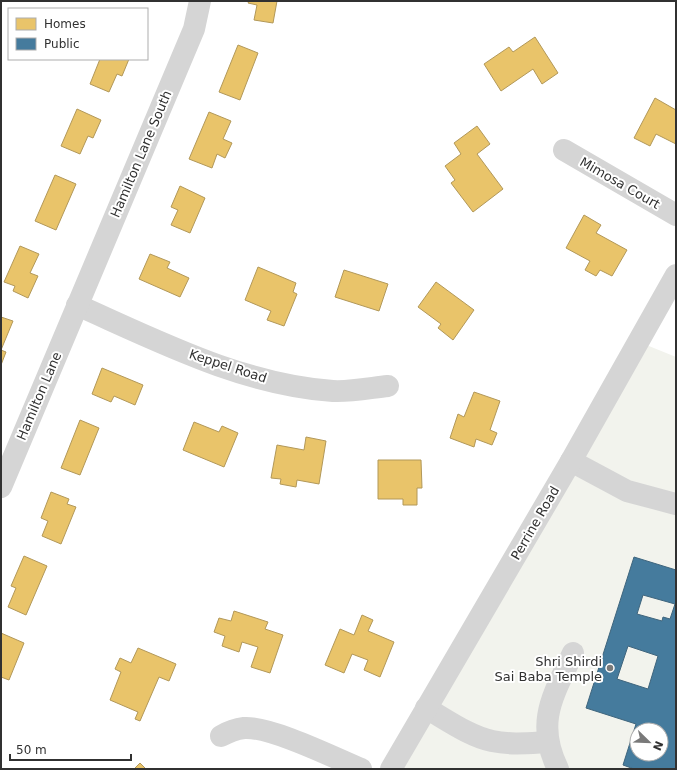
<svg xmlns="http://www.w3.org/2000/svg" width="677" height="770" font-family="'DejaVu Sans',sans-serif">
<style>
.green{fill:#f2f3ed;fill-rule:evenodd}
.homes{fill:#e9c46a;stroke:#b29859}
.public{fill:#457b9d;stroke:#3f657d;fill-rule:evenodd}
.lines{fill:none;stroke-linecap:round;stroke-linejoin:round}
.minor{stroke:#d5d5d5;stroke-width:22}
.poi-dot{fill:#797979;stroke:#fff;stroke-width:1.5}
.labels{text-anchor:middle;dominant-baseline:central;stroke-width:4;stroke-linejoin:round;paint-order:stroke}
.street-label{font-size:13px;fill:#313131;stroke:#fff}
.poi-label{font-size:13px;fill:#313131;stroke:#fff;text-anchor:end}
</style>
<rect width="100%" height="100%" fill="#fff"/>
<!-- green -->
<path class="green" d="M644,344L676,357V769H392ZM637,730H661V754H637Z"/>
<!-- homes -->
<g class="homes">
<path d="M249,1H277L273,23L254,20L257,5L248,3Z"/>
<path d="M535,37L558,73L542,84L533,69L501,91L484,64L509,47L513,52Z"/>
<path d="M238,45L258,53L240,100L219,92Z"/>
<path d="M100,59H129L122,76L117,74L109,92L90,84Z"/>
<path d="M655,98L676,110V144L656,134L650,146L634,138Z"/>
<path d="M77,109L101,120L93,138L88,136L80,154L61,146Z"/>
<path d="M209,112L231,121L223,139L232,143L225,158L217,154L212,168L189,159Z"/>
<path d="M477,126L490,144L477,154L503,189L473,212L451,183L455,180L445,166L461,154L454,143Z"/>
<path d="M55,175L76,184L56,230L35,221Z"/>
<path d="M180,186L205,198L190,233L171,225L178,210L171,207Z"/>
<path d="M584,215L601,225L596,233L627,250L612,276L600,270L596,276L585,270L590,261L566,248Z"/>
<path d="M20,246L39,254L30,273L38,276L28,298L13,291L15,286L4,282Z"/>
<path d="M150,254L170,262L167,268L189,278L180,297L139,279Z"/>
<path d="M258,267L296,283L293,292L297,294L284,326L267,320L271,311L245,300Z"/>
<path d="M344,270L388,284L379,311L335,297Z"/>
<path d="M436,282L474,310L453,340L438,328L441,324L418,307Z"/>
<path d="M1,317L13,321L1,350L6,352L1,365Z"/>
<path d="M102,368L143,385L135,405L114,396L111,402L92,394Z"/>
<path d="M474,392L500,401L490,430L497,433L492,445L476,439L474,447L450,438L458,414L464,417Z"/>
<path d="M80,420L99,428L80,475L61,468Z"/>
<path d="M194,422L219,432L222,426L238,433L224,467L183,450Z"/>
<path d="M306,437L326,441L319,484L297,480L296,487L280,484L281,479L271,478L277,445L304,450Z"/>
<path d="M378,460H421L422,488H417V505H403V499H378Z"/>
<path d="M51,492L69,499L67,504L76,507L61,544L42,536L48,521L41,518Z"/>
<path d="M24,556L47,566L26,615L8,607L16,588L11,586Z"/>
<path d="M234,611L268,622L265,629L283,635L270,673L251,667L258,647L242,642L239,652L222,646L225,636L214,632L219,618L231,621Z"/>
<path d="M362,615L373,620L368,631L394,642L380,677L364,670L368,660L352,654L344,673L325,665L340,629L354,635Z"/>
<path d="M1,633L24,643L9,680L1,677Z"/>
<path d="M138,648L176,664L169,681L159,677L140,721L135,719L138,712L110,700L121,672L115,669L120,658L131,663Z"/>
<path d="M140,763L146,769H134Z"/>
</g>
<!-- public -->
<path class="public" d="M634,557L676,570V769H634L623,765L636,724L586,708ZM643,595L675,604L670,619L663,617L662,621L637,614ZM628,646L658,656L648,689L617,679ZM637,730H661V754H637Z"/>
<g class="lines">
<!-- minor -->
<g class="minor">
<path d="M564,150L676,215"/>
<path d="M77,305C158,341 243,385 333,391C350,392 370,388 388,386"/>
<path d="M571,461L627,491L676,504"/>
<path d="M1,487L194,29L200,1"/>
<path d="M426,708C447,720 469,736 492,741C511,745 529,743 548,742"/>
<path d="M221,736C228,732 236,729 244,728C270,726 335,758 361,769"/>
<path d="M391,769L571,461L676,275"/>
<path d="M558,769C535,722 553,696 573,653"/>
</g>
</g>
<!-- markers -->
<circle class="poi-dot" cx="610" cy="668" r="4"/>
<g class="labels">
<!-- street labels -->
<g class="street-label">
<text transform="translate(141 154) rotate(-67)">Hamilton Lane South</text>
<text transform="translate(620 183) rotate(30)">Mimosa Court</text>
<text transform="translate(228 366) rotate(18)">Keppel Road</text>
<text transform="translate(39 396) rotate(-67)">Hamilton Lane</text>
<text transform="translate(535 523) rotate(-60)">Perrine Road</text>
</g>
<!-- poi labels -->
<g class="poi-label">
<text x="602" y="661">Shri Shirdi<tspan x="602" dy="15">Sai Baba Temple</tspan></text>
</g>
</g>
<!-- border -->
<rect width="677" height="770" fill="none" stroke="#313131" stroke-width="4"/>
<!-- legend -->
<rect x="8" y="8" width="140" height="52" fill="#ffffff" stroke="#adadad"/>
<rect x="16" y="18" width="20" height="12" fill="#e9c46a" stroke="#adadad"/>
<text x="44" y="28" font-size="12" fill="#313131">Homes</text>
<rect x="16" y="38" width="20" height="12" fill="#457b9d" stroke="#adadad"/>
<text x="44" y="48" font-size="12" fill="#313131">Public</text>
<!-- north arrow -->
<g transform="translate(649 742) rotate(113)"><circle r="19" fill="#ffffff" stroke="#adadad"/>
<path d="M0-3L7 15L0 10L-7 15Z" fill="#797979"/>
<text y="-6" font-size="11" font-weight="bold" text-anchor="middle" fill="#313131">N</text>
</g>
<!-- scale -->
<path d="M10 754v6h121v-6" fill="none" stroke="#313131" stroke-width="2"/>
<text x="16" y="754" font-size="12" fill="#313131" stroke="#ffffff" stroke-width="3" paint-order="stroke">50 m</text>
</svg>
